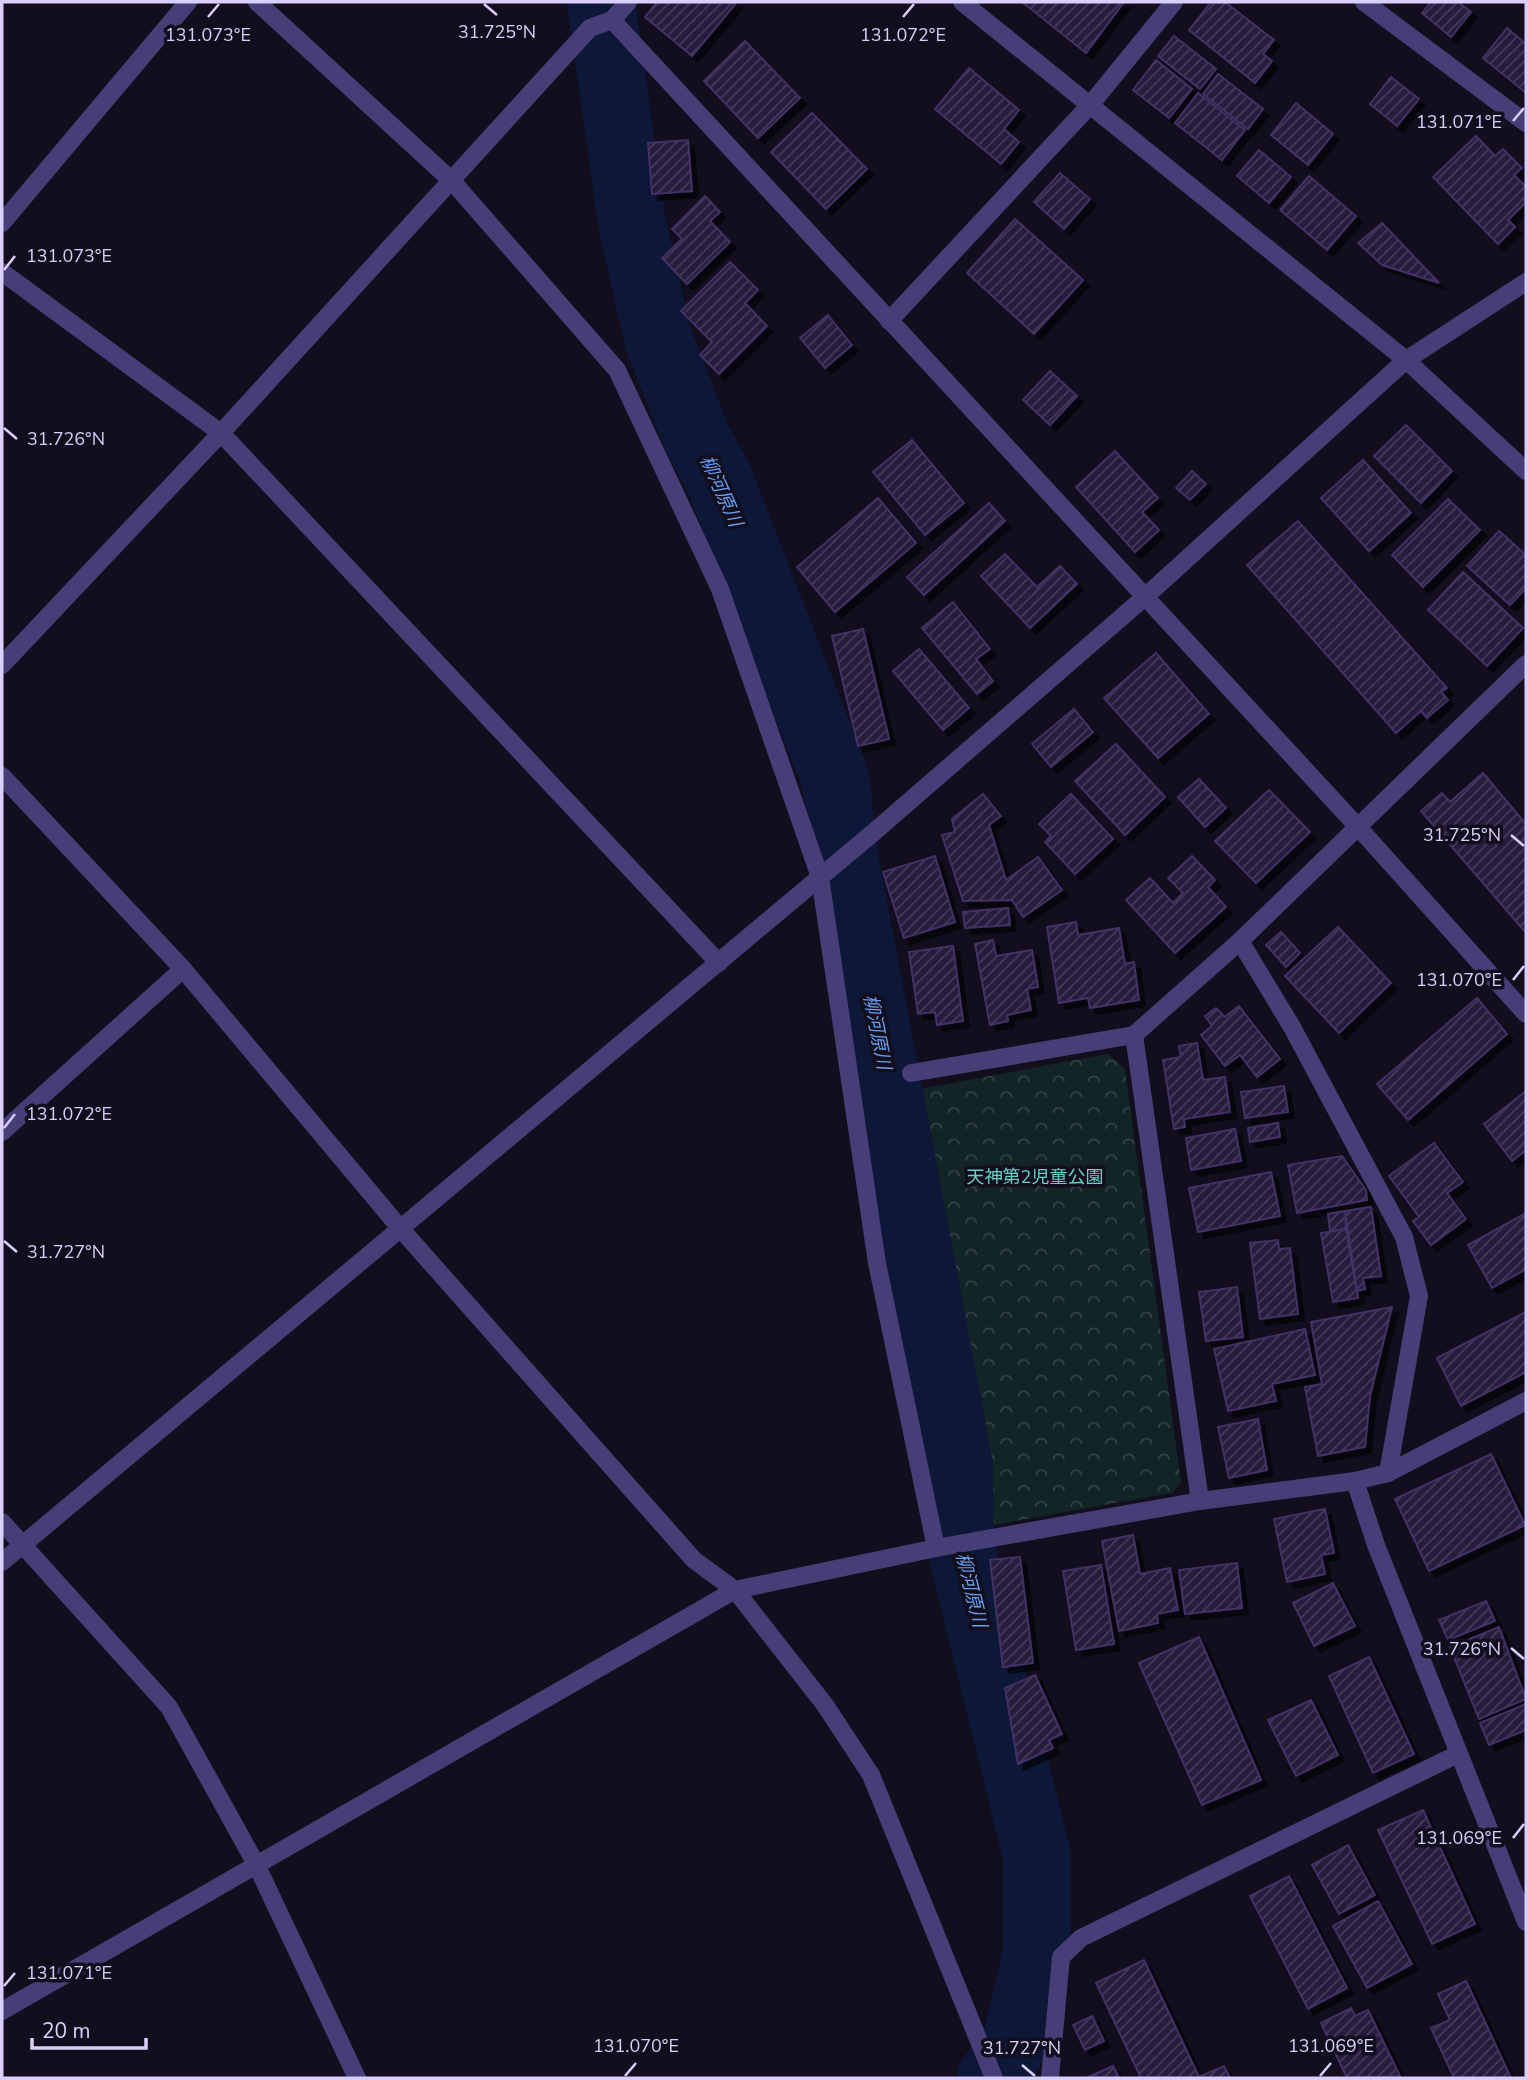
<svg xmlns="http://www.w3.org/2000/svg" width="1528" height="2080" font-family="'Nunito Sans','Noto Sans JP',sans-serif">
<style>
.park{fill:url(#park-crowns)}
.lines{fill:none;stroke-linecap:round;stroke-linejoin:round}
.river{stroke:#0d1737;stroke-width:68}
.building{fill:url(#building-hatch);stroke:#423066;stroke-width:2;filter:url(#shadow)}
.minor{stroke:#473d77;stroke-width:18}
.tertiary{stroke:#473d77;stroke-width:18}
.ticks{fill:none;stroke:#d9cffa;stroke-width:2.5}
.labels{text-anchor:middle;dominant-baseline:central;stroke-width:7;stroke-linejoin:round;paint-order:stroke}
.park-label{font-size:18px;fill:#63d2c4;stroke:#120e1d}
.water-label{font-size:19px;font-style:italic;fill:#679ff0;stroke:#120e1d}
.ticks-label{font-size:18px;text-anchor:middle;fill:#d9cffa;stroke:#120e1d;stroke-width:7;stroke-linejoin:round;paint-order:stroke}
</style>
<defs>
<pattern id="park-crowns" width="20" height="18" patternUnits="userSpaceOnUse" patternTransform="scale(1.75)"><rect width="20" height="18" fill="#122426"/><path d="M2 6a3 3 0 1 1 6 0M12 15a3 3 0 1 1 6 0" fill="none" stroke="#344346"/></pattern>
<pattern id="building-hatch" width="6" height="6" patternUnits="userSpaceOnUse" patternTransform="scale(1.75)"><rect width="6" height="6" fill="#261c3c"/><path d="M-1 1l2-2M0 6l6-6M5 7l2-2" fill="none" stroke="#453c59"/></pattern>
<filter id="shadow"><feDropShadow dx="6" dy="6" stdDeviation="0" flood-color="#0009"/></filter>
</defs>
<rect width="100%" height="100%" fill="#120e1d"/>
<!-- park -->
<path class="park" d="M1108,1054L1125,1069L1181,1483L1172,1493L988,1526L914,1090Z"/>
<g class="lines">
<!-- river -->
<path class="river" d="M601,2L632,223L658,339L697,438L719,479L836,781L844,856L959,1466L960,1545L1037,1856V1952L1017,2040L991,2078"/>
</g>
<!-- building -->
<g class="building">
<path d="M657,2H737L692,56L645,17Z"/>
<path d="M1022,2H1124L1086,53Z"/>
<path d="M1211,2H1225L1274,40L1263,54L1272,61L1255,83L1189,30Z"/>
<path d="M1431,2H1458L1471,12L1451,37L1422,13Z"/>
<path d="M1507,28L1526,44V93L1483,58Z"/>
<path d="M1174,36L1216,69L1200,89L1158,56Z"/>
<path d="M745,41L800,98L758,138L704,81Z"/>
<path d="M1156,60L1192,89L1169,118L1133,90Z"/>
<path d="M969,68L1019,110L1004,129L1019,142L1001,164L935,109Z"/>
<path d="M1218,74L1263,109L1248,129L1203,94Z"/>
<path d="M1391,77L1419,99L1397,126L1370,104Z"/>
<path d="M1198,93L1245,130L1222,160L1175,123Z"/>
<path d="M1296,103L1333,134L1308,165L1271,135Z"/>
<path d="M812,113L867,169L826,209L771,152Z"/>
<path d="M1476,136L1495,156L1503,149L1522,168L1514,175L1526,187V202L1508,220L1515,227L1498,244L1433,177Z"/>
<path d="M688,140L692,191L652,194L648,143Z"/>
<path d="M1259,150L1291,177L1269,203L1237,176Z"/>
<path d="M1060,173L1090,199L1064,229L1034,202Z"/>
<path d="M1309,176L1356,216L1327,250L1280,210Z"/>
<path d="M705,196L720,212L710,221L730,242L687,284L662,258L682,239L672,229Z"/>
<path d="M1015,219L1083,280L1034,334L967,273Z"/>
<path d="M1382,223L1439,283L1382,265L1358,243Z"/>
<path d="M730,262L758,290L745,303L767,326L719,374L700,355L712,342L681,311Z"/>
<path d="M828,315L852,345L825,368L800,338Z"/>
<path d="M1050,371L1077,396L1050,425L1023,400Z"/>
<path d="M1406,425L1452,471L1421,503L1374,456Z"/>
<path d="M912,440L964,503L925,535L873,472Z"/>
<path d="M1115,451L1158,498L1142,512L1159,530L1135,552L1076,487Z"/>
<path d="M1363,460L1411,513L1369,551L1321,498Z"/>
<path d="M1192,471L1206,484L1190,500L1176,488Z"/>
<path d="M878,498L916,543L835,612L797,567Z"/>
<path d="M1448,499L1480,530L1423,587L1392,555Z"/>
<path d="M989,503L1005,521L924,595L907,577Z"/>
<path d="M1298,521L1447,688L1441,692L1448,700L1427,718L1421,711L1396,733L1247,565Z"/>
<path d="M1499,531L1526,555V588L1510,605L1467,566Z"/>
<path d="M1005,554L1037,587L1060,566L1077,584L1030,628L981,576Z"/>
<path d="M1463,572L1523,628L1487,666L1428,610Z"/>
<path d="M953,602L990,649L976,659L993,681L977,694L922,628Z"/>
<path d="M863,629L889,739L858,746L832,636Z"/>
<path d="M919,649L969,708L943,730L893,671Z"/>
<path d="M1156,653L1209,714L1158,758L1104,698Z"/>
<path d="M1074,709L1093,732L1051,767L1032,744Z"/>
<path d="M1116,744L1165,797L1125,835L1075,781Z"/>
<path d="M1483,773L1526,824V933L1421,811L1442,793L1450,802Z"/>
<path d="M1199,779L1226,808L1205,827L1178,797Z"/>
<path d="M1269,790L1310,832L1256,883L1215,841Z"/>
<path d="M983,794L1001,816L989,825L1006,880L1038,857L1062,890L1023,917L1012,900L963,901L942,835L955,832L952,819Z"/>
<path d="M1071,794L1113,839L1075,874L1045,842L1051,836L1039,824Z"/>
<path d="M935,856L955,922L904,938L883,872Z"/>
<path d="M1192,856L1215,880L1208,887L1226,907L1175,953L1126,900L1150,878L1173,903L1183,893L1168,878Z"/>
<path d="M1008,908L1010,925L965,928L963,912Z"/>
<path d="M1076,922L1078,935L1119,928L1125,964L1134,962L1139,1000L1090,1008L1088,998L1059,1003L1047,927Z"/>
<path d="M1338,927L1391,983L1339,1033L1285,976Z"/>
<path d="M1281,932L1300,953L1286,967L1266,945Z"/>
<path d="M993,940L996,956L1032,950L1038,987L1027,989L1031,1010L1007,1015L1008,1021L990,1025L975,944Z"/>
<path d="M953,946L963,1021L937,1025L935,1012L918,1014L909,952Z"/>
<path d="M1477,998L1507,1034L1408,1120L1377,1084Z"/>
<path d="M1239,1006L1280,1059L1257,1077L1240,1055L1225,1066L1201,1035L1212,1026L1205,1016L1216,1008L1225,1017Z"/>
<path d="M1197,1043L1203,1080L1225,1077L1230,1112L1184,1119L1185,1127L1174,1129L1163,1060L1181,1057L1179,1046Z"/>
<path d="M1284,1086L1288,1112L1245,1118L1241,1092Z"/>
<path d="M1526,1091V1150L1512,1161L1484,1124Z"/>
<path d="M1278,1123L1280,1137L1250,1142L1248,1128Z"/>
<path d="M1235,1129L1241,1161L1191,1170L1186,1138Z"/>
<path d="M1434,1143L1463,1182L1447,1193L1466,1219L1431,1245L1413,1221L1419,1217L1389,1176Z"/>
<path d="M1342,1156L1366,1190L1367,1200L1297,1213L1288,1165Z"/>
<path d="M1271,1172L1280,1216L1198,1232L1189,1188Z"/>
<path d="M1371,1207L1381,1276L1363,1278L1365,1289L1357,1291L1345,1211Z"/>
<path d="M1345,1211L1346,1229L1330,1231L1328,1214Z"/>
<path d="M1526,1213V1269L1492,1288L1468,1245Z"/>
<path d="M1346,1229L1358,1298L1333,1302L1321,1233Z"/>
<path d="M1278,1240L1279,1249L1290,1248L1298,1314L1260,1319L1250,1243Z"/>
<path d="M1237,1287L1243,1337L1206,1341L1199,1292Z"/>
<path d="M1392,1307L1370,1396L1365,1447L1318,1456L1305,1387L1322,1384L1311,1322Z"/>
<path d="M1526,1312V1372L1461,1406L1437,1358Z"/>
<path d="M1305,1329L1315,1375L1272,1384L1276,1401L1228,1411L1214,1349Z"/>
<path d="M1258,1419L1267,1470L1229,1478L1218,1427Z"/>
<path d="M1491,1454L1525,1525L1429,1571L1395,1499Z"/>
<path d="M1325,1509L1334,1553L1321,1555L1325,1574L1287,1582L1274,1519Z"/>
<path d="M1133,1535L1140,1574L1170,1568L1178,1610L1157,1614L1158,1623L1119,1631L1102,1541Z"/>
<path d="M1020,1557L1033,1663L1003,1667L990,1560Z"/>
<path d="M1237,1563L1242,1608L1185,1614L1179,1570Z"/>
<path d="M1101,1565L1114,1644L1076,1650L1063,1571Z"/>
<path d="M1333,1583L1355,1626L1314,1646L1293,1603Z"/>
<path d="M1486,1601L1495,1621L1448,1640L1439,1620Z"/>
<path d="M1499,1627L1526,1699L1479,1719L1450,1647Z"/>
<path d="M1199,1637L1261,1780L1202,1805L1139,1663Z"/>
<path d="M1369,1657L1414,1754L1373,1773L1329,1676Z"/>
<path d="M1035,1675L1062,1734L1049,1740L1053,1748L1018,1764L1005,1688Z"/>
<path d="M1311,1700L1338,1755L1296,1776L1268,1720Z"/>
<path d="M1526,1704V1730L1489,1745L1480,1723Z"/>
<path d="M1423,1810L1475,1924L1432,1944L1378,1830Z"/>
<path d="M1348,1845L1375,1895L1339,1914L1312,1865Z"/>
<path d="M1289,1876L1347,1988L1308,2009L1250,1896Z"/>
<path d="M1378,1901L1412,1964L1367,1988L1333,1926Z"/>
<path d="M1144,1960L1199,2077L1224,2066L1230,2078H1141L1096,1983Z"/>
<path d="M1466,1981L1511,2078H1454L1431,2028L1450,2020L1438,1994Z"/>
<path d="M1351,2008L1355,2016L1368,2010L1400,2076L1347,2078L1321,2023Z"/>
<path d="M1092,2016L1104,2041L1085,2050L1073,2025Z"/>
<path d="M1113,2066L1119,2078H1086Z"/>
</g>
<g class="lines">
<!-- minor -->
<g class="minor">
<path d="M257,2L452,181L617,370L720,589L820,877L877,1263L936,1548"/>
<path d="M962,2L1406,360L1526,471"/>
<path d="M1364,2L1526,123"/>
<path d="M612,20L1358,827L1526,1014"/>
<path d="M2,223L188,2"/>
<path d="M2,272L221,433L719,963"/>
<path d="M889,321L1091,104L1174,2"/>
<path d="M2,665L221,433L590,28L612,20L628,2"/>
<path d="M2,776L183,969L400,1228L694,1560L735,1590L825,1705L871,1775L994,2078"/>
<path d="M1240,941L1292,1027L1404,1237L1419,1296L1388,1473"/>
<path d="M1134,1035L1200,1501"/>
<path d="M911,1073L1134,1035L1240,941L1526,664"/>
<path d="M2,1132L183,969"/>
<path d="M1355,1481L1376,1545L1526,1922"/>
<path d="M2,1522L169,1707L257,1866L357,2078"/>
<path d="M2,1562L874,832L1146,596L1406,360"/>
<path d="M2,2011L735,1590L936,1548L1200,1501L1355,1481L1388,1473L1526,1401"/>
<path d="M1050,2078L1061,1957L1081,1938L1458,1754"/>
</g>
<!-- tertiary -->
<path class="tertiary" d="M1406,360L1526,282"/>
</g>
<!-- ticks -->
<path class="ticks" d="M484,4L497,15M208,17L219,4M903,17L914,4M1513,121L1524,108M4,270L15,256M4,428L17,439M1511,835L1524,846M1513,980L1524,966M4,1128L15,1114M4,1241L17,1252M1511,1648L1524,1659M1513,1838L1524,1824M4,1986L15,1973M1022,2065L1035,2076M625,2076L636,2063M1320,2076L1331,2063"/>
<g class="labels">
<!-- park labels -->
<g class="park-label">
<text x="1035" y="1177">天神第2児童公園</text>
</g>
<!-- water labels -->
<g class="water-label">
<text transform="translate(721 491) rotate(66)">柳河原川</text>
<text transform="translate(877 1032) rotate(79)">柳河原川</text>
<text transform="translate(971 1590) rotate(76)">柳河原川</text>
</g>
</g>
<g class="ticks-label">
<text x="497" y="38">31.725°N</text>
<text x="208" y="41">131.073°E</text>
<text x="903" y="41">131.072°E</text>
<text x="1459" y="128">131.071°E</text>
<text x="69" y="262">131.073°E</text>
<text x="66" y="445">31.726°N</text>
<text x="1462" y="841">31.725°N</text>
<text x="1459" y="986">131.070°E</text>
<text x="69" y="1120">131.072°E</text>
<text x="66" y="1258">31.727°N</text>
<text x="1462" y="1655">31.726°N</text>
<text x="1459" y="1844">131.069°E</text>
<text x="69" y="1979">131.071°E</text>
<text x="636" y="2052">131.070°E</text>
<text x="1331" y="2052">131.069°E</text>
<text x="1022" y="2054">31.727°N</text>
</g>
<!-- border -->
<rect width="1528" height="2080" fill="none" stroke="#d9cffa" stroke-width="7"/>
<!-- scale -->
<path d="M32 2038v10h114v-10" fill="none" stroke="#d9cffa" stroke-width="3.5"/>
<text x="42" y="2038" font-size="21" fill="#d9cffa" stroke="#120e1d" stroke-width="5" paint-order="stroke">20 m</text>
</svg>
